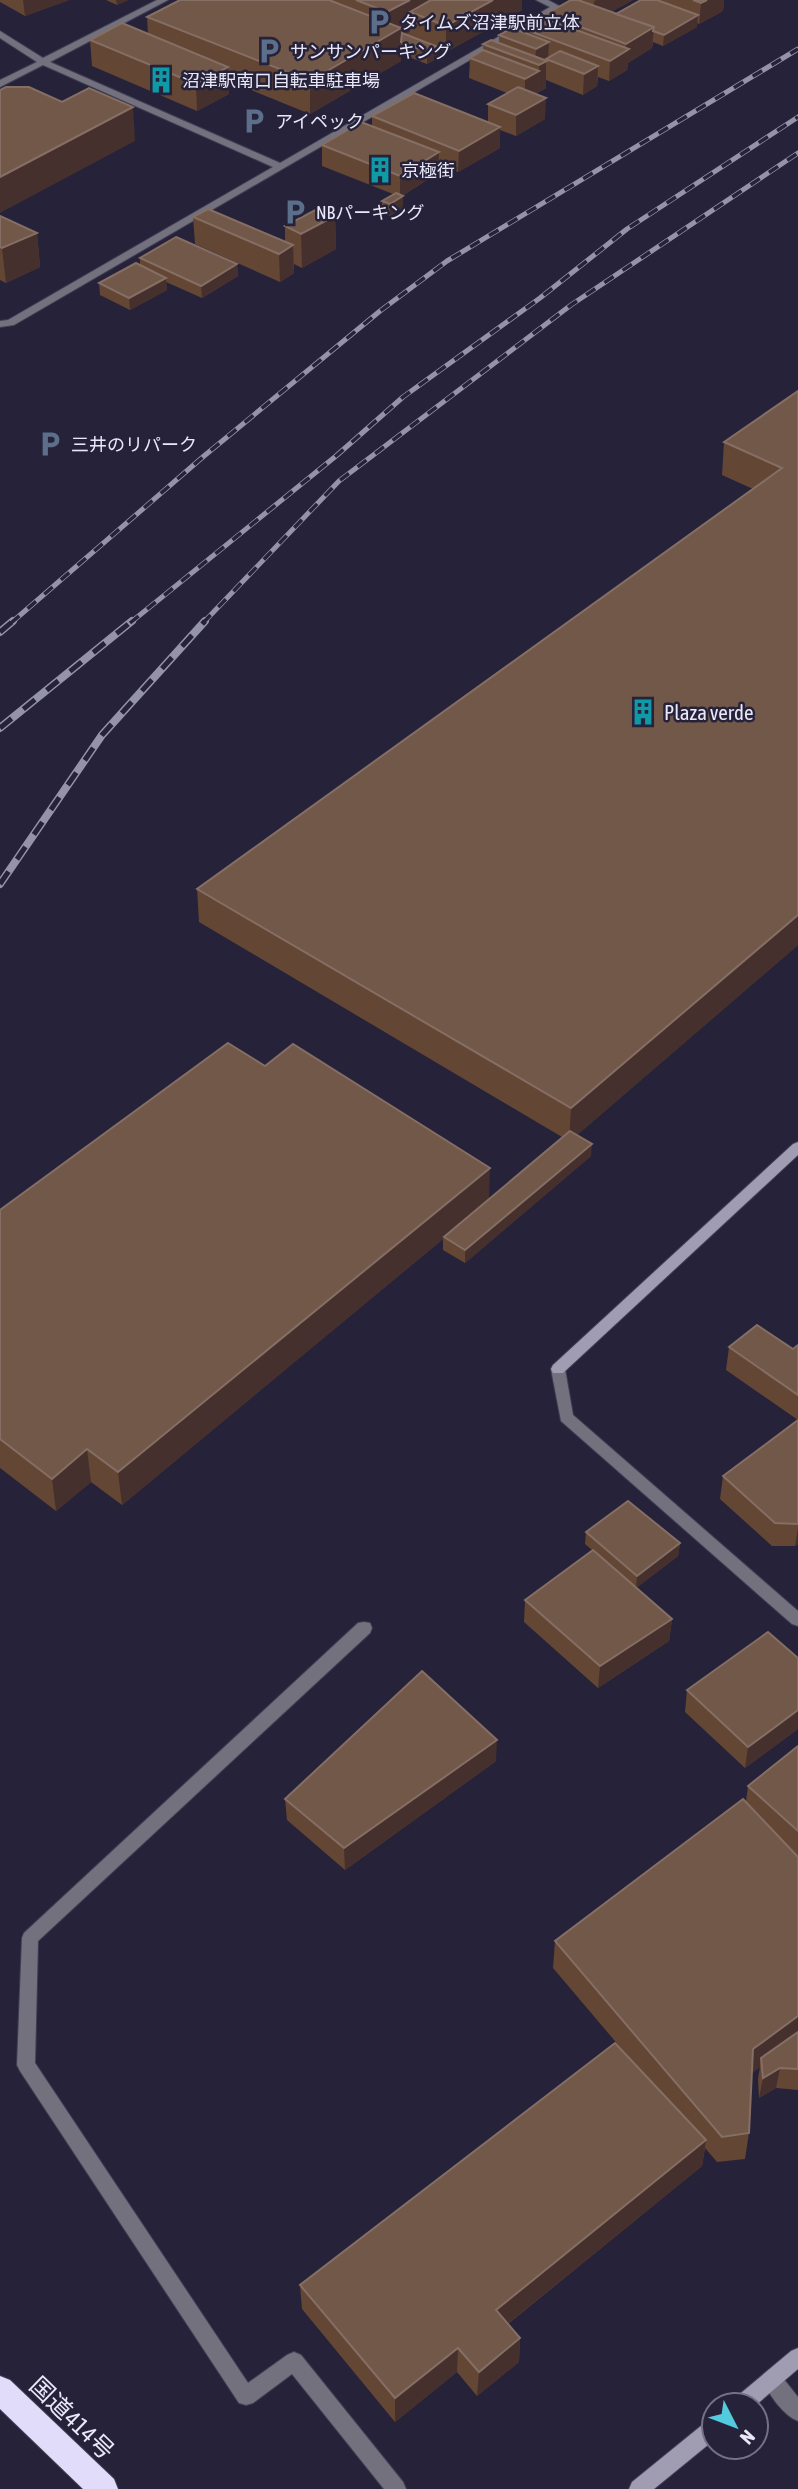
<svg xmlns="http://www.w3.org/2000/svg" width="798" height="2489" font-family="'Asap Condensed','Noto Sans JP',sans-serif">
<style>
.lines{fill:none;stroke-linecap:round;stroke-linejoin:round}
.street-casing{stroke:#413e55;stroke-width:2}
.secondary-casing{stroke:#413e55;stroke-width:2}
.highway-casing{stroke:#413e55;stroke-width:2}
.street{fill:#74717e;fill-rule:evenodd}
.secondary{fill:#a09cb1;fill-rule:evenodd}
.highway{fill:#e2dcfb;fill-rule:evenodd}
.rail-far1-casing{stroke:#9593a7;stroke-width:5}
.rail-casing{stroke:#9593a7;stroke-width:8}
.rail-far1{stroke:#26223a;stroke-width:3.5;stroke-dasharray:11;stroke-linecap:butt}
.rail{stroke:#26223a;stroke-width:5;stroke-dasharray:15;stroke-linecap:butt}
.wall{fill:#644634}
.shaded-wall{fill:#45302d}
.building{fill:#725849;stroke:#856e64;stroke-width:2}
.labels{text-anchor:middle;dominant-baseline:central;stroke-width:5;stroke-linejoin:round;paint-order:stroke}
.far-poi-label{font-size:18px;fill:#e9e8f8;stroke:#26223a;text-anchor:start}
.poi-label{font-size:21px;fill:#e9e8f8;stroke:#26223a;text-anchor:start}
.near-street-label{font-size:24px;fill:#e9e8f8;stroke:#26223a}
</style>
<rect width="100%" height="100%" fill="#26223a"/>
<g class="lines">
<!-- street casing -->
<g class="street-casing">
<g id="street">
<path d="M157,0H168L50,62L280,163L550,7L536,0H548L561,7L14,325L0,327V321L8,320L273,167L43,65L0,87V80L37,62L0,38V31L43,58Z"/>
<path d="M558,1363L563,1365L565,1369L573,1415L798,1611V1626L792,1624L561,1421L551,1369L553,1365Z"/>
<path d="M364,1622L370,1623L372,1628L370,1633L38,1941L35,2063L248,2383L287,2355L294,2352L301,2355L403,2482L406,2489H384L292,2374L253,2403L246,2405L239,2403L20,2071L17,2065L22,1938L24,1933L358,1623Z"/>
<path d="M772,2371L779,2373L798,2397V2421C784,2416 768,2394 763,2380L765,2373Z"/>
</g>
</g>
<!-- secondary casing -->
<g class="secondary-casing">
<g id="secondary">
<path d="M798,1142V1155L563,1373H553L551,1369L553,1365L793,1144Z"/>
<path d="M798,2348V2369L756,2405H733L735,2398L791,2351Z"/>
<path d="M714,2419V2440L654,2489H629L632,2482L707,2421Z"/>
</g>
</g>
<!-- highway casing -->
<g class="highway-casing">
<path id="highway" d="M0,2376L10,2380L114,2479L118,2489H83L0,2409Z"/>
</g>
<!-- street -->
<use href="#street" class="street"/>
<!-- secondary -->
<use href="#secondary" class="secondary"/>
<!-- highway -->
<use href="#highway" class="highway"/>
<!-- rail-far1 casing -->
<g class="rail-far1-casing">
<g id="rail-far1">
<path d="M11,623L204,456L380,311L447,261L798,49"/>
<path d="M130,623L336,456L403,397L540,298L627,229L798,117"/>
<path d="M203,623L339,481L571,305L798,153"/>
</g>
</g>
<!-- rail casing -->
<g class="rail-casing">
<g id="rail">
<path d="M0,632L13,621"/>
<path d="M0,728L132,621"/>
<path d="M0,884L102,735L205,621"/>
</g>
</g>
<!-- rail-far1 -->
<use href="#rail-far1" class="rail-far1"/>
<!-- rail -->
<use href="#rail" class="rail"/>
</g>
<!-- wall -->
<g class="wall">
<path d="M0,0H69L25,16L0,2Z"/>
<path d="M106,0H128L117,5Z"/>
<path d="M180,0H522V10L446,52L438,49V58L427,64L401,54V61L310,114L229,81V94L197,111L92,66L90,40L148,34L147,17Z"/>
<path d="M571,0H633L611,12L616,14L640,1L638,0H724L723,11L699,24L697,23V27L663,46L653,42L652,48L628,63L627,70L609,81L598,77L597,86L583,95L546,80V88L535,94L545,119L516,136L500,130V148L458,172L439,164L438,173L402,196L403,208L390,216L382,213V201L393,194L322,166V145L372,126V116L488,122V104L507,93L469,78L470,58L483,50V44L499,43V35L521,31V28L546,19V14Z"/>
<path d="M0,216L37,233L40,267L6,283L0,280Z"/>
<path d="M335,216L336,249L302,268L294,264V273L280,282L195,244L193,217L285,242V226Z"/>
<path d="M140,258L237,264L238,276L202,298L166,282L167,290L130,310L100,295L99,283L140,265Z"/>
<path d="M798,391V945L577,1135L591,1156L465,1263L443,1250V1239L122,1505L91,1482L56,1511L0,1468V1210L265,1066L489,1199L562,1137L199,922L197,889L753,489L722,475L724,442Z"/>
<path d="M798,1345V1544L795,1546H772L720,1499L723,1476L798,1420L726,1370L729,1347L793,1349Z"/>
<path d="M586,1532L680,1543L678,1556L636,1588L672,1619L669,1641L598,1688L524,1622L525,1600L592,1550L585,1544Z"/>
<path d="M798,1658V1729L745,1768L685,1712L687,1690Z"/>
<path d="M798,1746V1856L792,1851L798,1857V2090L776,2088L759,2098L758,2079L760,2067L752,2073L749,2133L745,2159L717,2162L705,2148L702,2166L508,2324L520,2338L519,2362L477,2396L457,2372L395,2422L302,2309L300,2285L631,2060L553,1968L555,1941L746,1802L748,1786Z"/>
<path d="M496,1761L345,1870L287,1820L285,1799Z"/>
</g>
<!-- shaded-wall -->
<g class="shaded-wall">
<path d="M23,0H69L25,16Z"/>
<path d="M116,0H128L117,5Z"/>
<path d="M410,0H469L410,12V32L401,37V61L310,114V81L387,36V12Z"/>
<path d="M493,0H522V10L446,52V26Z"/>
<path d="M597,0H633L593,22L594,1Z"/>
<path d="M707,0H724L723,11L699,24L701,3Z"/>
<path d="M698,15L697,27L663,46L664,35Z"/>
<path d="M654,27L652,48L628,63L627,70L609,81L610,61L626,51V44Z"/>
<path d="M549,42L548,60L546,59V88L538,92L539,65L535,64L536,49Z"/>
<path d="M438,47V58L427,64V52Z"/>
<path d="M598,66L597,86L583,95L584,74Z"/>
<path d="M228,67L229,94L197,111L196,84Z"/>
<path d="M539,71L538,92L525,100V79Z"/>
<path d="M546,98L545,119L516,136V115Z"/>
<path d="M133,107L135,141L0,213V177Z"/>
<path d="M500,127V148L458,172L459,151Z"/>
<path d="M439,152L438,173L400,197V176Z"/>
<path d="M403,196V208L390,216V204Z"/>
<path d="M335,216L336,249L302,268L301,234Z"/>
<path d="M37,233L40,267L6,283L2,248Z"/>
<path d="M293,245L294,273L280,282L279,254Z"/>
<path d="M237,264L238,276L202,298L201,286Z"/>
<path d="M166,278L167,290L130,310L129,298Z"/>
<path d="M798,915V945L569,1142L571,1108Z"/>
<path d="M592,1144L591,1156L465,1263V1250Z"/>
<path d="M490,1168L489,1201L444,1237L443,1239L122,1505L118,1472Z"/>
<path d="M87,1449L91,1482L56,1511L52,1479Z"/>
<path d="M798,1528V1544L795,1546Z"/>
<path d="M680,1543L678,1556L636,1588L637,1576Z"/>
<path d="M672,1619L669,1641L598,1688L600,1666Z"/>
<path d="M798,1710V1729L745,1768L748,1747Z"/>
<path d="M497,1740L496,1761L345,1870L344,1848Z"/>
<path d="M798,2016V2039L761,2058L760,2067L749,2076L753,2049Z"/>
<path d="M780,2068L776,2088L759,2098L763,2078Z"/>
<path d="M706,2140L702,2166L495,2334L496,2310Z"/>
<path d="M520,2338L519,2362L477,2396L479,2372Z"/>
<path d="M458,2348L457,2372L395,2422V2398Z"/>
</g>
<!-- building -->
<g class="building">
<path d="M180,0H329L401,28L310,81L147,17Z"/>
<path d="M356,0H410L387,12Z"/>
<path d="M431,0H493L446,26L410,12Z"/>
<path d="M571,0H578L654,27L626,44L546,14Z"/>
<path d="M641,0H657L698,15L664,35L653,31L654,27L616,14Z"/>
<path d="M693,0H707L701,3Z"/>
<path d="M540,17L629,49L610,61L521,28Z"/>
<path d="M122,23L228,67L196,84L90,40Z"/>
<path d="M512,28L549,42L536,49L499,35Z"/>
<path d="M402,33L438,47L427,52L401,42Z"/>
<path d="M491,40L547,61L539,65L483,44Z"/>
<path d="M483,50L539,71L525,79L470,58Z"/>
<path d="M560,51L598,66L584,74L546,59Z"/>
<path d="M6,87H29L62,102L89,88L133,107L0,177V90Z"/>
<path d="M518,87L546,98L516,115L488,104Z"/>
<path d="M414,93L500,127L459,151L372,116Z"/>
<path d="M361,122L439,152L400,176L322,145Z"/>
<path d="M396,193L403,196L390,204L382,201Z"/>
<path d="M319,208L335,216L301,234L285,226Z"/>
<path d="M208,209L293,245L279,254L193,217Z"/>
<path d="M0,216L37,233L2,248L0,247Z"/>
<path d="M176,237L237,264L201,286L140,258Z"/>
<path d="M136,263L166,278L129,298L99,283Z"/>
<path d="M798,391V915L571,1108L197,889L782,468L724,442Z"/>
<path d="M228,1043L265,1066L293,1044L490,1168L118,1472L87,1449L52,1479L0,1439V1210Z"/>
<path d="M570,1131L592,1144L465,1250L444,1237Z"/>
<path d="M757,1325L793,1349L798,1345V1395L729,1347Z"/>
<path d="M798,1420V1524L775,1523L723,1476Z"/>
<path d="M628,1501L680,1543L637,1576L586,1532Z"/>
<path d="M593,1550L672,1619L600,1666L525,1600Z"/>
<path d="M768,1632L798,1658V1710L748,1747L687,1690Z"/>
<path d="M422,1671L497,1740L344,1848L285,1799Z"/>
<path d="M798,1746V1831L748,1786Z"/>
<path d="M743,1799L798,1857V2016L753,2049L749,2133L722,2137L555,1941Z"/>
<path d="M798,2032V2069L780,2068L763,2078L761,2058Z"/>
<path d="M615,2043L706,2140L496,2310L520,2338L479,2372L458,2348L395,2398L300,2285Z"/>
</g>
<!-- icons -->
<defs>
<g id="parking-bare" transform="scale(2.1)"><path d="M-3.5-5.5H1a3.5 3.5 0 0 1 0 7H-1V5.5H-3.5ZM-1-3.4V-.6H.8a1.4 1.4 0 0 0 0-2.8Z" fill="#5c6f8a" stroke="#26223a" stroke-width="2.5" paint-order="stroke"/></g>
<g id="building-bare" transform="scale(2.1)"><path d="M-4-6H4V6H1V3H-1V6H-4ZM-2.5-4.3h1.7v1.8h-1.7ZM.8-4.3h1.7v1.8H.8ZM-2.5-1h1.7V.8h-1.7ZM.8-1h1.7V.8H.8Z" fill="#0f9aa8" stroke="#26223a" stroke-width="2.5" paint-order="stroke"/></g>
</defs>
<g fill-rule="evenodd">
<use href="#parking-bare" x="379" y="22"/>
<use href="#parking-bare" x="269" y="51"/>
<use href="#building-bare" x="161" y="80"/>
<use href="#parking-bare" x="254" y="121"/>
<use href="#building-bare" x="380" y="170"/>
<use href="#parking-bare" x="295" y="212"/>
<use href="#parking-bare" x="50" y="444"/>
<use href="#building-bare" x="643" y="712"/>
</g>
<g class="labels">
<!-- far-poi labels -->
<g class="far-poi-label">
<text x="400" y="22">タイムズ沼津駅前立体</text>
<text x="290" y="51">サンサンパーキング</text>
<text x="182" y="80">沼津駅南口自転車駐車場</text>
<text x="275" y="121">アイペック</text>
<text x="401" y="170">京極街</text>
<text x="316" y="212">NBパーキング</text>
<text x="71" y="444">三井のリパーク</text>
</g>
<!-- poi labels -->
<g class="poi-label">
<text x="664" y="712">Plaza verde</text>
</g>
<!-- near-street labels -->
<g class="near-street-label">
<text transform="translate(72 2418) rotate(44)">国道414号</text>
</g>
</g>
<!-- north arrow -->
<g transform="translate(735 2426) rotate(132)"><circle r="33" fill="#26223a" stroke="#747186" stroke-width="2"/>
<path d="M0-5L12 26L0 18L-12 26Z" fill="#54cadd"/>
<text y="-10" font-size="19" font-weight="bold" text-anchor="middle" fill="#e9e8f8">N</text>
</g>
</svg>
